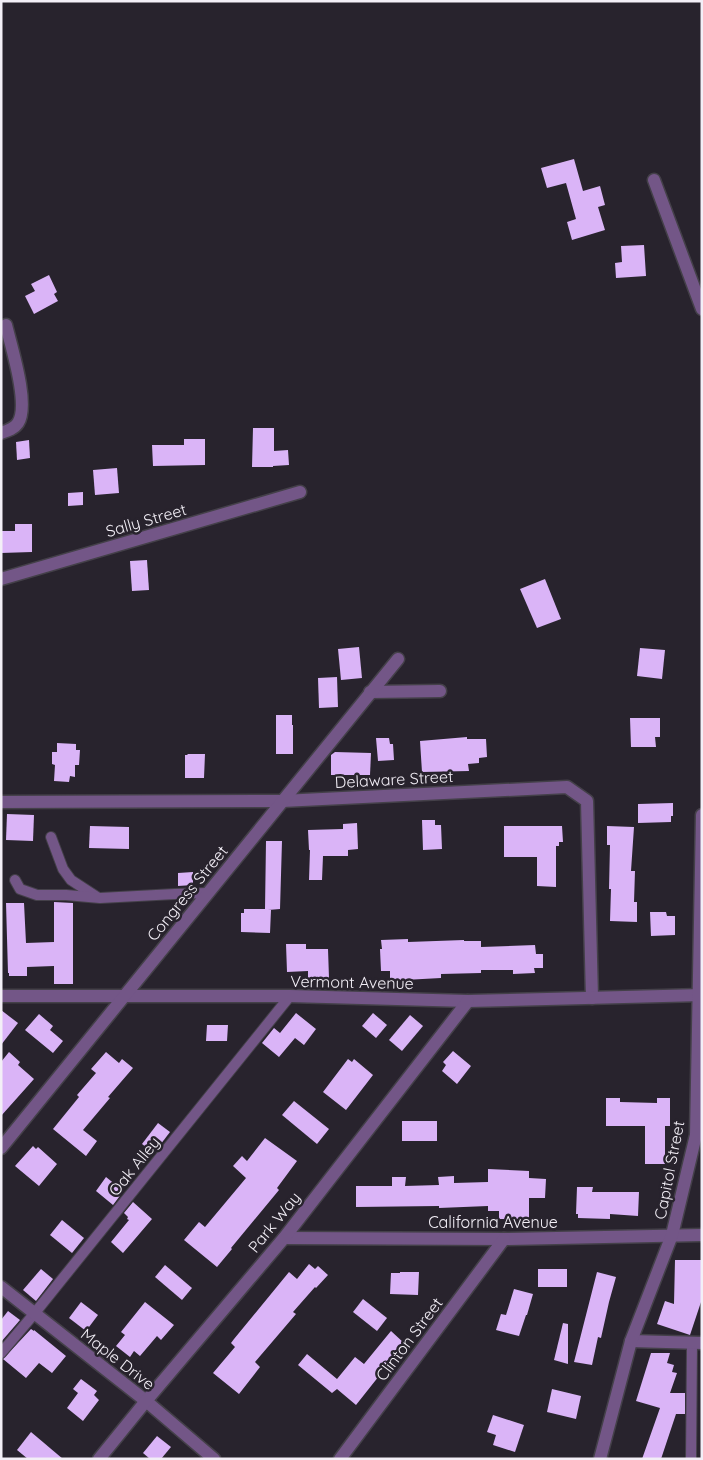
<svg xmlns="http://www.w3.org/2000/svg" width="703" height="1460" font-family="Quicksand,sans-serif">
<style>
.building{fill:#dab4f7}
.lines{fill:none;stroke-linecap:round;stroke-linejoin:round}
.service-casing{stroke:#444049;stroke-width:12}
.minor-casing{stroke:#444049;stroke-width:15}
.service{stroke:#735687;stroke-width:10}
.minor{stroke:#735687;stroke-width:12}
.labels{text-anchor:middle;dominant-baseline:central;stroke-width:5;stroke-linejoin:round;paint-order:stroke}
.street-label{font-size:16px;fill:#f3eff7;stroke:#28232d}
</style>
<rect width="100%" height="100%" fill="#28232d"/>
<!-- building -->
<g class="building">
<path d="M574,159L583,191L600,186L605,205L598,207L605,230L572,240L567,222L576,219L566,183L547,188L541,168Z"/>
<path d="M644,245L646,276L616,278L615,263L622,262L621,246Z"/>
<path d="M49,275L57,292L54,294L58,301L34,314L25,296L35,291L31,284Z"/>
<path d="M253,428H274V451L288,450L289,465L273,466V467H252Z"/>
<path d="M184,439H205V465L153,466L152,445H184Z"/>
<path d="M29,440L30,458L17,460L16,442Z"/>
<path d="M117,468L119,493L95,495L93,470Z"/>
<path d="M83,492V505L68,506V493Z"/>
<path d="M15,524H32V552L1,553V531H15Z"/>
<path d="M147,560L149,590L132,591L130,561Z"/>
<path d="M545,579L561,619L537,628L520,589Z"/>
<path d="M359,647L362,678L341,680L338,649Z"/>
<path d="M640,648L665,650L662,679L637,676Z"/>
<path d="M337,677L338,707L319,708L318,678Z"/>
<path d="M276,715H292V725H293V754H276Z"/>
<path d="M630,718H660V737H655L656,747H631Z"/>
<path d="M467,737V739H486L487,757L479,758V763L468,764L469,771L422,772L420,741Z"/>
<path d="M376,738H389L390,744H393L394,760L378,761Z"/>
<path d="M57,743L76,744V750H80L79,765H75V777L70,776L69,782L54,781L55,765L52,764V752H57Z"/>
<path d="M335,752L371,753L370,775H331V755Z"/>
<path d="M188,754H205L204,778H185V755H187Z"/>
<path d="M673,803V816H671V822L638,823V804Z"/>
<path d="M7,814L34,815L33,841L6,840Z"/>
<path d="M422,820H435V825H441L442,849L423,850Z"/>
<path d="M357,823L358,849L348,850V856H323L322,880H309L310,850H309L308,830L343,829V824Z"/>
<path d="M90,826L129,827V849L89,848Z"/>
<path d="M504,826H562L563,842H559V846H556V887L537,886V857H504Z"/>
<path d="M607,826L634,827L631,871H635L634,902H637V922L610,921L611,889H609L610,845H607Z"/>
<path d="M266,841H282L280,909L268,910H271L270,933L241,932V913H244V909H265Z"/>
<path d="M193,872V885L178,886V873Z"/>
<path d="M54,902L73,903V984H54V966L27,967V976H9V973H8L6,903H24L26,943L54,942Z"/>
<path d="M650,912H666L667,916H675V935L651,936Z"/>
<path d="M408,939V942L464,940V941H481V947L535,945L536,954H543V968H534L535,973L513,974V970H481V973L441,974V978L404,980V982H390V971H381L380,949H382L381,940Z"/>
<path d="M286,944H306V949H328L329,978L308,979V971L287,972Z"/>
<path d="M1,1010L18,1023L1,1045Z"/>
<path d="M296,1013L316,1029L304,1045L295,1038L279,1057L262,1043L274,1028L280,1033Z"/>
<path d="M373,1013L387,1025L376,1038L362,1026Z"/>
<path d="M39,1014L53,1026L50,1030L63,1041L53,1053L25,1030Z"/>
<path d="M410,1015L423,1026L402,1051L389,1040Z"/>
<path d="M207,1025H228L227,1041H206Z"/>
<path d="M453,1051L471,1066L457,1084L442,1071L446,1065L443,1062Z"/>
<path d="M9,1052L20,1062L18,1065L34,1079L1,1116V1062Z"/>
<path d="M106,1052L119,1063L122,1059L133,1068L108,1097L110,1098L83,1130L97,1141L86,1156L53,1129L79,1097L77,1095L96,1073L91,1069Z"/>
<path d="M348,1059L352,1062L354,1059L373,1075L346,1110L323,1092Z"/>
<path d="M606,1098H620V1102L657,1103V1098H670V1126H665V1164H645V1126H606Z"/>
<path d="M294,1101L329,1129L317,1144L282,1115Z"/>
<rect x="402" y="1121" width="35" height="20"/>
<path d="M158,1123L170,1132L154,1153L142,1144Z"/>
<path d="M265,1138L297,1161L277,1188L279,1190L231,1248L232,1249L217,1267L184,1240L199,1222L205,1227L246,1178L233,1166L242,1156L247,1161Z"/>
<path d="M33,1146L36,1149L38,1147L57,1164L39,1186L15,1166Z"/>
<path d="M488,1169L529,1171V1178L546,1179L545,1198H529V1219H499V1211H488V1206L439,1208V1206L356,1207V1186H392V1177H406L405,1186L439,1185L438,1177L454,1176V1183L488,1182Z"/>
<path d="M106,1177L121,1189L119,1191L122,1193L113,1205L96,1191Z"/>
<path d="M577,1187H593L592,1192H639L638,1216L610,1214V1219L578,1218V1214H576Z"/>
<path d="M133,1202L152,1219L123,1253L111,1242L129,1220L127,1219L128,1217L124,1213Z"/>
<path d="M62,1220L84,1238L72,1253L50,1235Z"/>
<path d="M675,1260H702V1299L690,1335L657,1324L665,1301L674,1304Z"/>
<path d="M309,1264L315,1269L318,1266L328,1275L316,1288L315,1287L293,1312L296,1314L255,1362L260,1367L239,1394L213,1373L235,1347L231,1343L234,1339L289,1272L297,1279Z"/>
<path d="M165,1265L192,1288L182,1300L155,1277Z"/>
<path d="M41,1269L53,1279L36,1301L23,1290Z"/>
<rect x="538" y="1269" width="29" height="18"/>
<path d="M400,1272H419L418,1295L390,1294L391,1273H400Z"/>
<path d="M597,1272L616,1277L609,1302L601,1338L598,1337L592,1365L574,1362Z"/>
<path d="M514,1289L533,1294L527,1315H526L519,1336L496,1330L501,1314L506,1315Z"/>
<path d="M363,1299L387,1318L377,1331L353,1312Z"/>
<path d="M81,1302L98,1315L86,1331L69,1318Z"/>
<path d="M145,1302L174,1325L161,1340L157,1336L140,1356L134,1351L130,1357L116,1346L125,1335L121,1332Z"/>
<path d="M8,1311L20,1320L1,1342V1320Z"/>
<path d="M563,1323L568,1324V1364L554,1360Z"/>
<path d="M31,1329L34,1331V1330L66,1356L52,1373L39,1363L26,1378L3,1359Z"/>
<path d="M391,1331L404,1343L378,1375L379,1376L356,1405L337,1389L332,1393L298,1365L307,1354L337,1379L355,1357L364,1364Z"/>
<path d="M651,1353H670L667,1363L674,1365L672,1372L677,1373L670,1393H685V1414H676L661,1459H642L660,1408L636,1401Z"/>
<path d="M81,1379L97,1391L94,1395L99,1400L83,1421L67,1408L78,1393L73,1389Z"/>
<path d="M552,1389L581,1396L576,1419L547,1412Z"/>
<path d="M493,1415L524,1425L515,1452L493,1445L496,1435L487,1432Z"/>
<path d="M31,1432L63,1459H28L17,1450Z"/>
<path d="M157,1436L171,1447L161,1459H150L143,1453Z"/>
</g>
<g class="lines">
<!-- service casing -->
<g class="service-casing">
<g id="service">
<path d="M51,837L63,869L71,880L97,897"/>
<path d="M15,880L20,889L37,895H66L100,898L175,894L207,893"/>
<path d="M1,1353L34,1314L290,996"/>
<path d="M691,1459L692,1343"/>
</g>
</g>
<!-- minor casing -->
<g class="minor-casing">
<g id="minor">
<path d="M654,180L702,309"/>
<path d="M1,433C7,431 14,429 18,423C30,405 11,346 6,325"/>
<path d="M1,579L300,492"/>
<path d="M370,692L440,691"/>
<path d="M1,802L282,801L567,787L587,801L592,998"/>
<path d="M1,996H290L468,1001L702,995"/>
<path d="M1,1148L398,659"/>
<path d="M284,1238L504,1239L702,1235"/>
<path d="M1,1287L146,1401L214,1459"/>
<path d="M631,1341L702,1343"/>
<path d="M99,1459L146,1401L284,1238L468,1001"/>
<path d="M340,1459L504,1239"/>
<path d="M600,1459L631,1341L672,1235L696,1135L702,815"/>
</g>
</g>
<!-- service -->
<use href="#service" class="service"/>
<!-- minor -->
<use href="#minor" class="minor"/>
</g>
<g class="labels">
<!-- street labels -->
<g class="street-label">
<text transform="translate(146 520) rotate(-16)">Sally Street</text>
<text transform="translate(394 779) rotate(-3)">Delaware Street</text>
<text transform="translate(187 893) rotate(-51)">Congress Street</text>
<text transform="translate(352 982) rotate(1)">Vermont Avenue</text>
<text transform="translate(134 1166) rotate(-51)">Oak Alley</text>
<text transform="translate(669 1170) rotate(-79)">Capitol Street</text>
<text transform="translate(274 1222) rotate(-51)">Park Way</text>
<text x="493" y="1222">California Avenue</text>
<text transform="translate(409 1339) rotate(-53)">Clinton Street</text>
<text transform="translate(118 1359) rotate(38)">Maple Drive</text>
</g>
</g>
<!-- border -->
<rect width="703" height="1460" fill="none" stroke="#f3eff7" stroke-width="5"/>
</svg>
